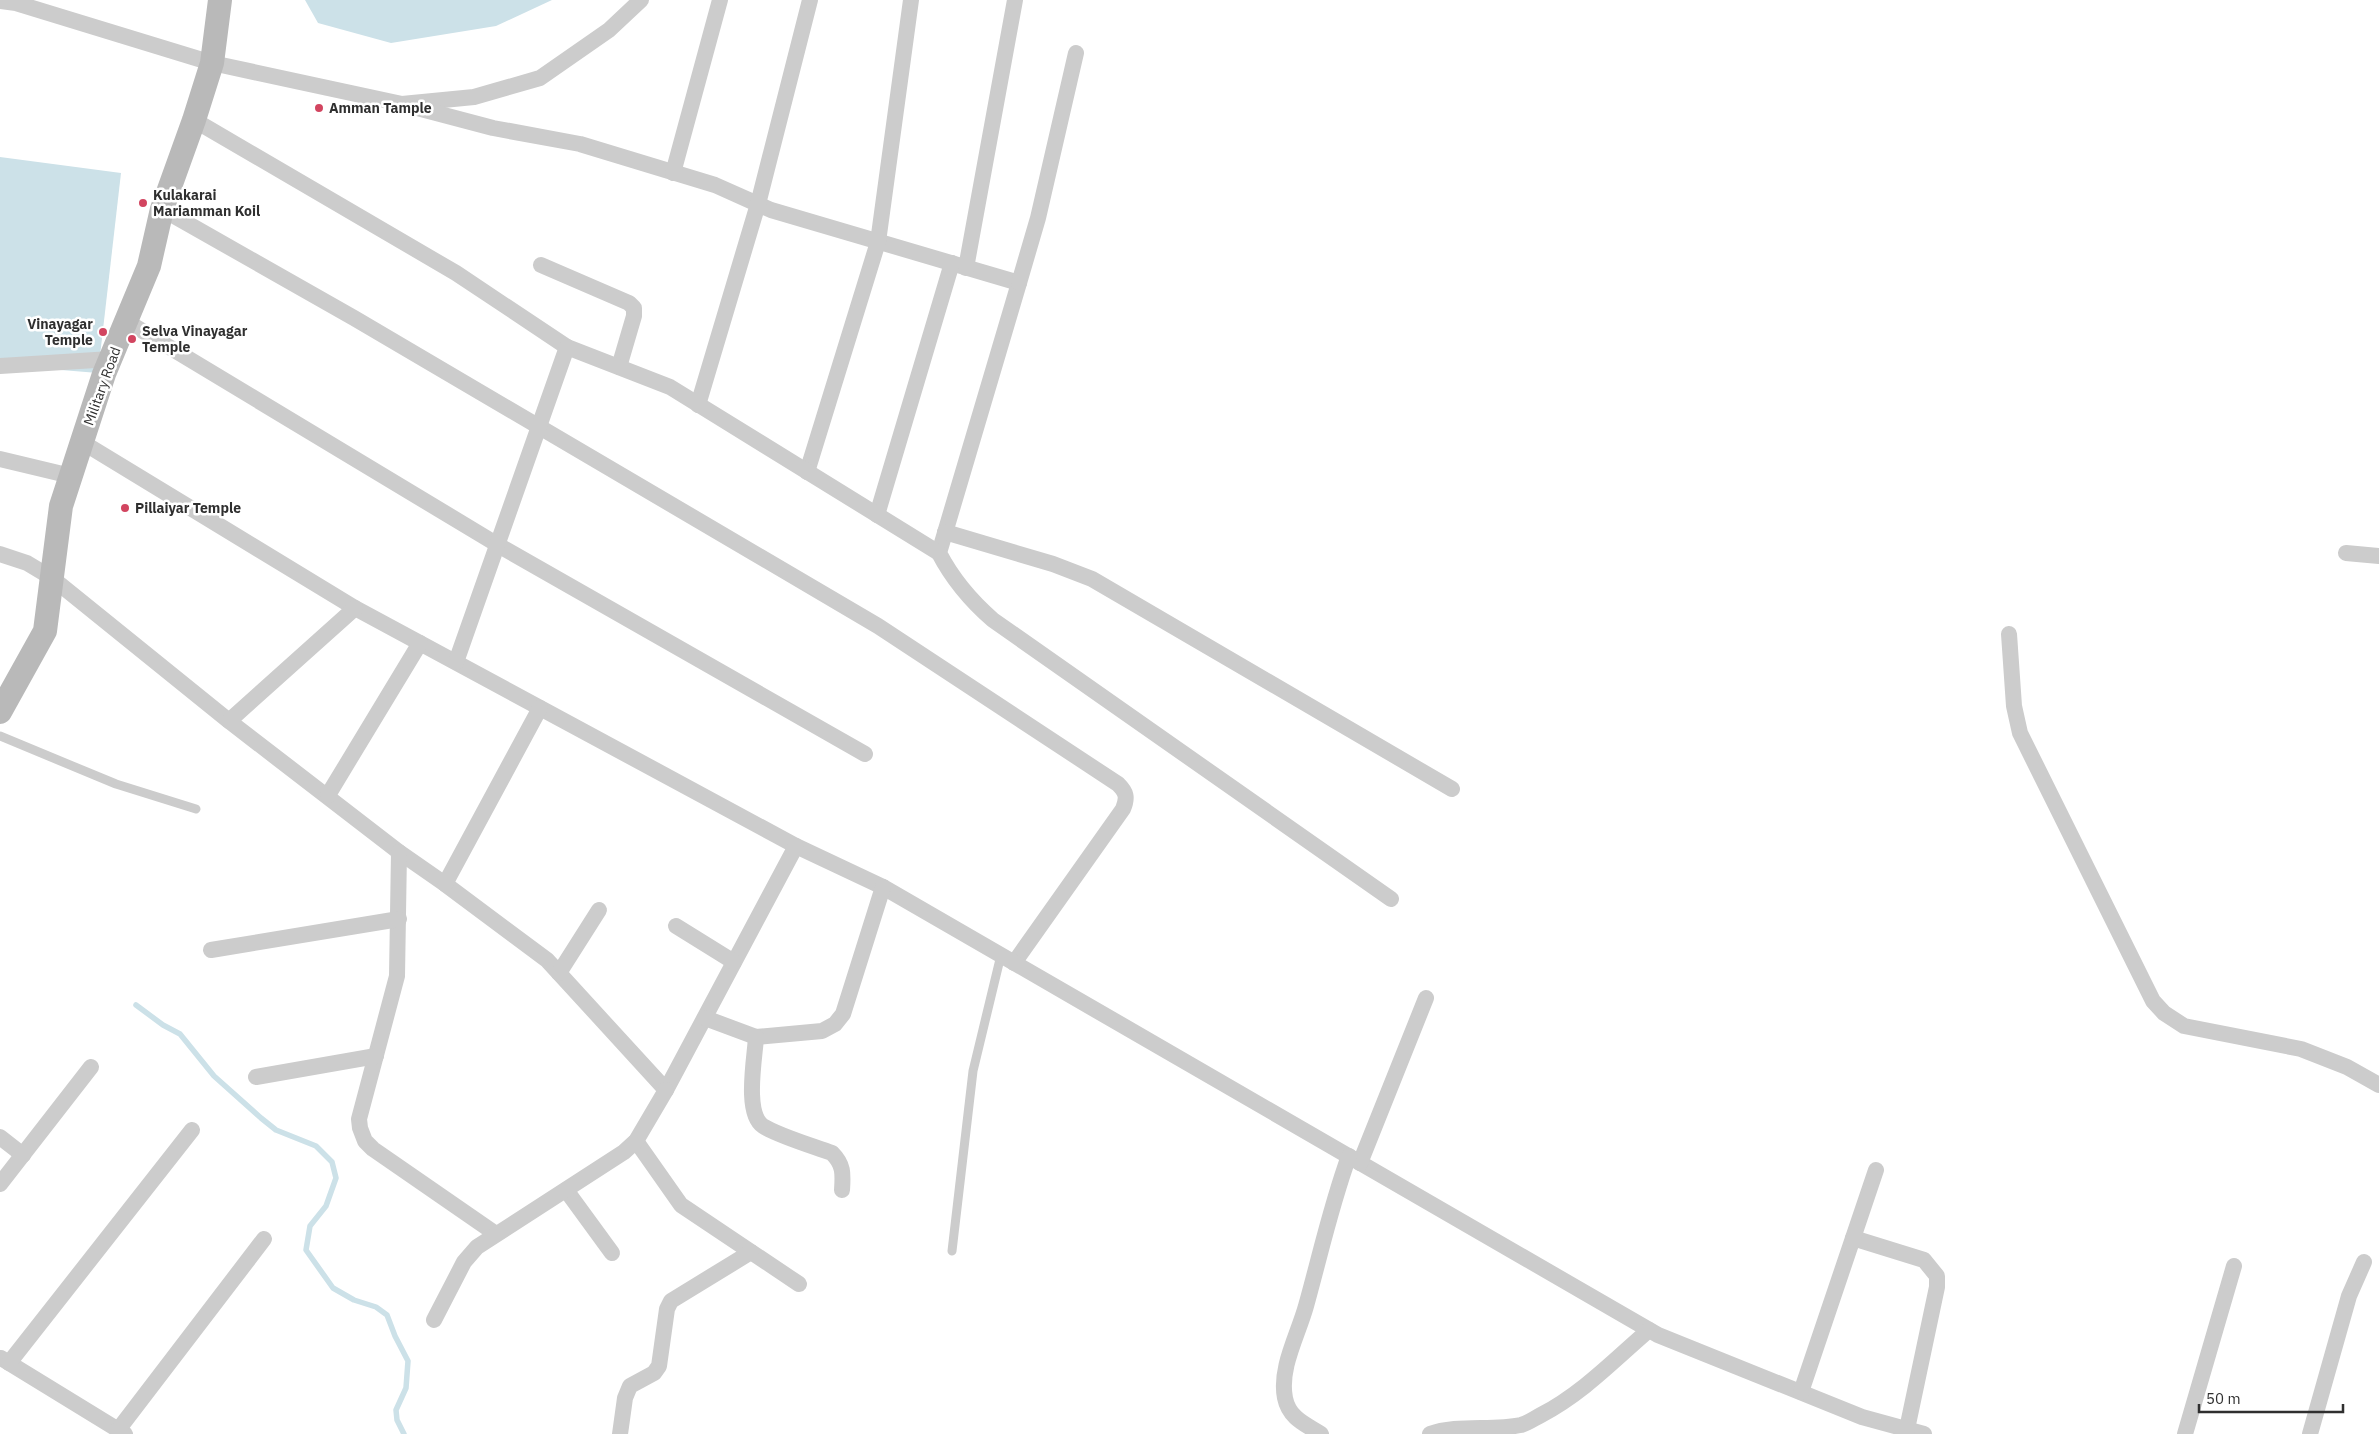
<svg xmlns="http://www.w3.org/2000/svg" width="2379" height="1434" font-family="'IBM Plex Sans',sans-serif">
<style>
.water{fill:#cce1e8}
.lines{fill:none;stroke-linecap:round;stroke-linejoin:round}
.stream{stroke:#cce1e8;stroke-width:5.5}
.service{stroke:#ccc;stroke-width:9}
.minor{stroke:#ccc;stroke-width:16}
.secondary{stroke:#b9b9b9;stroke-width:24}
.poi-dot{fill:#d24560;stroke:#fff;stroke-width:2}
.labels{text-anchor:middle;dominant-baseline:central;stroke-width:5;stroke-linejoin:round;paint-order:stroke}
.poi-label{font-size:14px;font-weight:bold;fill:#2f2f2f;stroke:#fff;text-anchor:start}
.street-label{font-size:14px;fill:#2f2f2f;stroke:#fff}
</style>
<rect width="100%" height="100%" fill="#fff"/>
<!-- water -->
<g class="water">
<path d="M305,0H552L496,26L391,43L318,23Z"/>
<path d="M0,157L121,173L98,373L0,365Z"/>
</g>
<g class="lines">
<!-- stream -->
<path class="stream" d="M136,1005L163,1025L180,1034L214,1076L261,1118L276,1130L316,1146L332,1162L336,1178L326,1206L310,1226L306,1250L333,1288L354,1300L376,1307L387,1315L395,1336L408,1361L406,1388L396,1410L397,1420L404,1434"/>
<!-- service -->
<g class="service">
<path d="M0,736L116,784L196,809"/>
<path d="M952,1251L973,1071L1001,955"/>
</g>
<!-- minor -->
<g class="minor">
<path d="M0,1L16,3L212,63L402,104L474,97L540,78L609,30L641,0"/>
<path d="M402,104L493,128L580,144L715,185L771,210L1019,283L939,553C953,580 970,600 993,620L1391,899"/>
<path d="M194,120L456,273L567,347"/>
<path d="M673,173L720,0"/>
<path d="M162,209L354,318L878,626L1118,784C1126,792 1128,797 1123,809L1014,963"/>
<path d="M541,265L629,303L634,308V316L619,367"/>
<path d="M966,268L1015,0"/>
<path d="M1019,283L1038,218L1076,53"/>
<path d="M126,321L498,545L865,754"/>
<path d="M0,366L111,359"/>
<path d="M698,405L758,204L810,0"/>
<path d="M82,442L355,608L796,846L883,887L1658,1335L1862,1417L1924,1434"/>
<path d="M0,459L71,476"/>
<path d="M807,472L878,242L911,0"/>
<path d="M877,515L952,263"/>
<path d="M945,532L1053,564L1092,579L1452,789"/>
<path d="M2346,553L2379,556"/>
<path d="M0,554L27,563L52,578L229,721L399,852L445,884L547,960L666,1090L796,846"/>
<path d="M2009,634L2014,706L2020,733L2153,1001L2164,1013L2184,1026L2301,1049L2347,1067L2379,1085"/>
<path d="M456,662L567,347L670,387L939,553"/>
<path d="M229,721L355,608"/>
<path d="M328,795L420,643"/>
<path d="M399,852L397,976L359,1119L360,1128L365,1141L373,1149L496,1234"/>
<path d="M445,884L540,708"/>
<path d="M676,926L734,962"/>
<path d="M211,950L399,919"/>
<path d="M559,973L599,910"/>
<path d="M705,1018L756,1037L822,1031L835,1024L843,1014L883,887"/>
<path d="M756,1037C755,1057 744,1113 763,1126C779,1136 813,1146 832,1153C844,1165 843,1174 842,1190"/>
<path d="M256,1077L376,1056"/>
<path d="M0,1137L23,1155"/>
<path d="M636,1141L681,1205L799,1284"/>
<path d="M1360,1163L1426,998"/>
<path d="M0,1184L91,1067"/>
<path d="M566,1190L612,1253"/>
<path d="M1853,1238L1924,1260L1937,1276V1287L1907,1429"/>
<path d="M434,1320L464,1262L477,1247L624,1152L636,1141L666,1090"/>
<path d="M1,1358L125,1434"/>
<path d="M9,1363L192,1130"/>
<path d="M1801,1392L1876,1170"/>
<path d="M118,1430L264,1239"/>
<path d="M620,1434L625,1398L630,1386L654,1373L659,1366L667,1309L671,1301L751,1252"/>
<path d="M1321,1434C1305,1424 1289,1418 1285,1398C1279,1368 1298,1335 1306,1306C1320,1256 1331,1205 1349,1156"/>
<path d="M1430,1434C1456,1424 1492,1431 1521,1425C1528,1423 1535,1418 1541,1415C1583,1393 1614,1360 1649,1330"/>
<path d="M2185,1434L2234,1266"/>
<path d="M2310,1434L2349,1296L2364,1262"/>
</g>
<!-- secondary -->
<path class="secondary" d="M0,712L45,631L61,506L104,374L149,266L162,209L194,120L212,63L220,0"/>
</g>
<!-- markers -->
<g class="poi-dot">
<circle cx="319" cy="108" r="5"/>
<circle cx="143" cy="203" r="5"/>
<circle cx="103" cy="332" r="5"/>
<circle cx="132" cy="339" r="5"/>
<circle cx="125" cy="508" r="5"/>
</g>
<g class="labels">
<!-- poi labels -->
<g class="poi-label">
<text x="329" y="108">Amman Tample</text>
<text x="153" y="195">Kulakarai<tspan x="153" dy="16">Mariamman Koil</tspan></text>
<text x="93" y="324" text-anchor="end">Vinayagar<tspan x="93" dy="16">Temple</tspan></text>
<text x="142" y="331">Selva Vinayagar<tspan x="142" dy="16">Temple</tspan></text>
<text x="135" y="508">Pillaiyar Temple</text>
</g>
<!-- street labels -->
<g class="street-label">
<text transform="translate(102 386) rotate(-70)">Military Road</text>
</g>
</g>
<!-- scale -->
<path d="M2199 1404v8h144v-8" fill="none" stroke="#2f2f2f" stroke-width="2.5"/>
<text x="2206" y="1404" font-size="15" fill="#2f2f2f" stroke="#ffffff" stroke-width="4" paint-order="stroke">50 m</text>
</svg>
